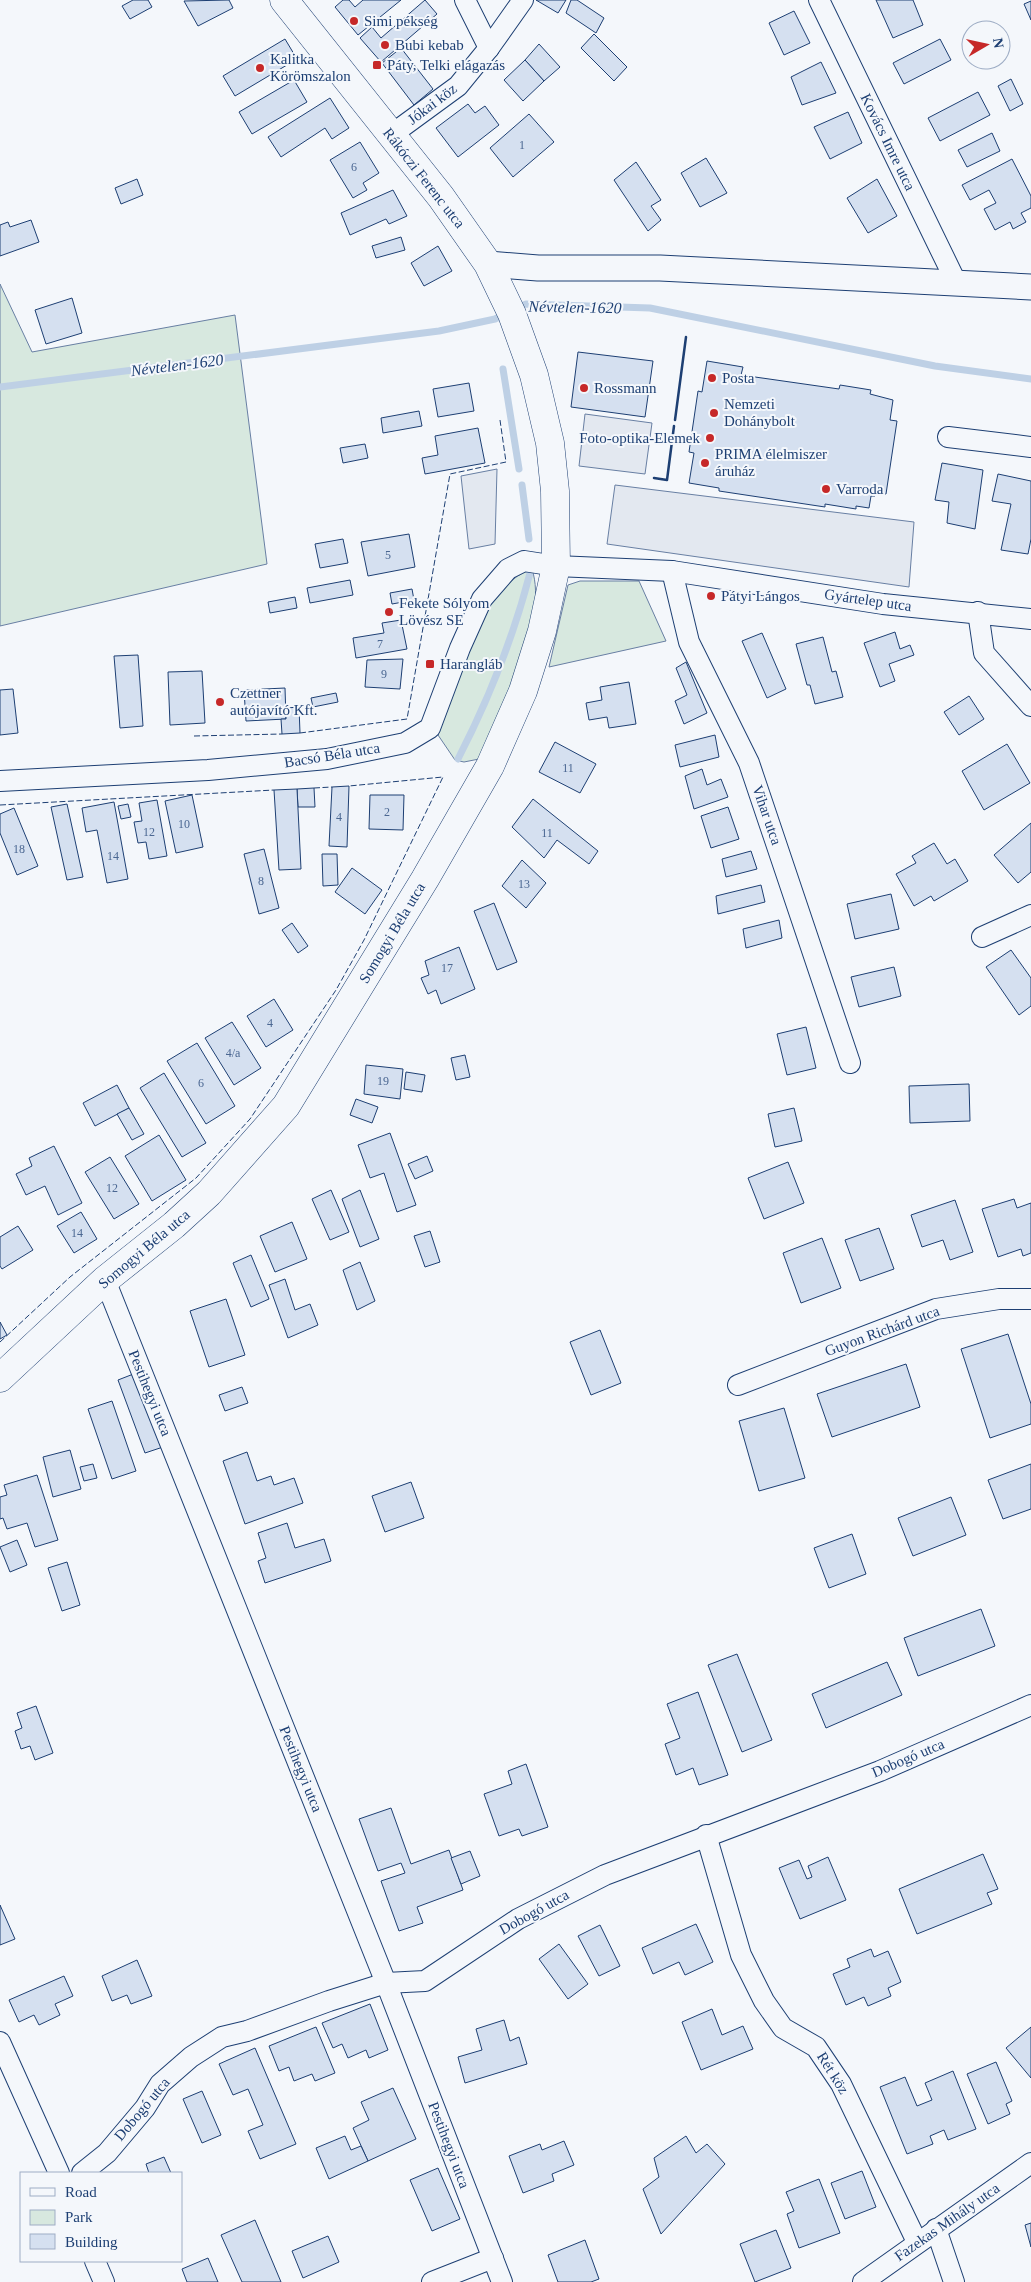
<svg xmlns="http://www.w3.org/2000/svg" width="1031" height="2282" font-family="'Times New Roman',serif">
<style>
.green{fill:#d7e8df;stroke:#687fa3}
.parking{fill:#e3e8f0;stroke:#687fa3}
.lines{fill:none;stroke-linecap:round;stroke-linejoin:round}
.stream{stroke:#bed0e5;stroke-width:7}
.building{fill:#d5e0f0;stroke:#1d3f73}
.minor-casing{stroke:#1d3f73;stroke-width:22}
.tertiary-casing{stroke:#1d3f73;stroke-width:27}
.secondary-casing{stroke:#1d3f73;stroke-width:29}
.minor{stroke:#f4f7fb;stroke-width:20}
.tertiary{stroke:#f4f7fb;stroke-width:25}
.secondary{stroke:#f4f7fb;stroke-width:28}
.fence{stroke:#1d3f73;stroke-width:1;stroke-dasharray:6 2.5;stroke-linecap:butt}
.wall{stroke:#1d3f73;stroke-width:2.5}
.poi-dot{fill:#c62828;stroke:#f4f7fb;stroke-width:2}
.labels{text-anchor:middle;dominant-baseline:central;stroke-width:4;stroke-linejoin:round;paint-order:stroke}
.number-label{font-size:12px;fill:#4b6792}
.poi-label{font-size:15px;fill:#1d3f73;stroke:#f4f7fb;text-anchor:start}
.street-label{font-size:15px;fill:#1d3f73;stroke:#f4f7fb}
.water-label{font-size:16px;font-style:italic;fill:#1d3f73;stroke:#f4f7fb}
</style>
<rect width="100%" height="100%" fill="#f4f7fb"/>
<!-- green -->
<g class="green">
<path d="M0,284L32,352L235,315L267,564L0,626Z"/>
<path d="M532,569C549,621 501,711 479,759L464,762L455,760L438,735C456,686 478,587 532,569Z"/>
<path d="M580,581H639L666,641L549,667L568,585Z"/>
</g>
<!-- parking -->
<g class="parking">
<path d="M585,414L652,423L645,474L579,466Z"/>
<path d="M497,469L495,544L469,549L461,476Z"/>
<path d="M615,485L914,522L909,587L607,544Z"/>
</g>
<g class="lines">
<!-- stream -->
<g class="stream">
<path d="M514,309L526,304L650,308L935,366L1031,379"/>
<path d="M503,369L519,469"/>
<path d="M0,387L439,331L495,319L505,314"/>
<path d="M522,485L529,539"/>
<path d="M458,759C489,699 513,639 530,573"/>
</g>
</g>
<!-- building -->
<g class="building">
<path d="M133,0H148L152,7L130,19L122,6Z"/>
<path d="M229,0L233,8L198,26L184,1Z"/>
<path d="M343,0H349L355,7L363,0H401L358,35L335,7Z"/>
<path d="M425,0L437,14L381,62L360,38L372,27L381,38Z"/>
<path d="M536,0H566L558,13Z"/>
<path d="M571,0H577L604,18L596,33L566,13Z"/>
<path d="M876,0H913L923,25L893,38Z"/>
<path d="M1031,1V20L1024,4Z"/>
<path d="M794,11L810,43L784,55L769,23Z"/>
<path d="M594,34L627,67L614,81L581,48Z"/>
<path d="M285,39L297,59L235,96L223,76Z"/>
<path d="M940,39L951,60L904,84L893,63Z"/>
<path d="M539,44L560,67L544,81L525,60Z"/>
<path d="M401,48L433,89L414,105L382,63Z"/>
<path d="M525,60L544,81L523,101L504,80Z"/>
<path d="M821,62L836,93L802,105L791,77Z"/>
<path d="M1011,79L1023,104L1010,111L998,86Z"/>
<path d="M294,80L307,102L252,134L239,112Z"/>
<path d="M978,92L990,115L940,141L928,118Z"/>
<path d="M330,98L349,128L332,139L325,128L281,157L268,137Z"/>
<path d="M468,104L475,113L485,106L499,125L458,157L436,128Z"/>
<path d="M848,112L862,143L830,159L814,127Z"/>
<path d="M529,114L554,142L513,177L490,148Z"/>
<path d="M992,133L1000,151L967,167L958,150Z"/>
<path d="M360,142L379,173L363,183L367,190L353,198L330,160Z"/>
<path d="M706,158L727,193L700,207L681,173Z"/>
<path d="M1012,159L1031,196V208L1021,213L1026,222L1013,229L1010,222L995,230L984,209L996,203L989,190L970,200L962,185Z"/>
<path d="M636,162L661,200L651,206L661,220L648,231L614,180Z"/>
<path d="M137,179L143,195L121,204L115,188Z"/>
<path d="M877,179L897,216L868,233L847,198Z"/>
<path d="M393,190L407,216L389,224L386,219L350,235L341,213Z"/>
<path d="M31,220L39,242L0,256V225L8,222L10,227Z"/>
<path d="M401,237L405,250L376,258L372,246Z"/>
<path d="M438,246L452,271L424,286L411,263Z"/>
<path d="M72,298L82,333L46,344L35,310Z"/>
<path d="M578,352L653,361L645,417L571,407Z"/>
<path d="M707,361L743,367L741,375L839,389L840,385L871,390L870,394L893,400L890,420L897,421L886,494L876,493L875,496H871L869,508L856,506V509L825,504V507L719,491V488L689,483L694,453L689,452L698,391L702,392Z"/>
<path d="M469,383L474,411L438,417L433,389Z"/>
<path d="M419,411L422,426L383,433L381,418Z"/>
<path d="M478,428L485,463L425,474L422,458L438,455L435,436Z"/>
<path d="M365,444L368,458L343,463L340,448Z"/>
<path d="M942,463L983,470L975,529L947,523L949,502L935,500Z"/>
<path d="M998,474L1031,481V539L1028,554L1001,550L1011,504L992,501Z"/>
<path d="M409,534L415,567L368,576L361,542Z"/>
<path d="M343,539L348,563L320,568L315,544Z"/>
<path d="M350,580L353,595L310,603L307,588Z"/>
<path d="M412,589L414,600L392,604L390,593Z"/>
<path d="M295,597L297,608L270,613L268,602Z"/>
<path d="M401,620L407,649L356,658L353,638L384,633L382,623Z"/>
<path d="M895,632L900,649L910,645L914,655L889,664L895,681L880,687L864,643Z"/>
<path d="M762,633L786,689L767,698L742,641Z"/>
<path d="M823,637L832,672L836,671L843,697L815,704L810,685H807L796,644Z"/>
<path d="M138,655L143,726L120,728L114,656Z"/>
<path d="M403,659L400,689L365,687L367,660Z"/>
<path d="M686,662L707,713L684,724L675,701L687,695L676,668Z"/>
<path d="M202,671L205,723L170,725L168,672Z"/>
<path d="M629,682L636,724L609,728L607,717L589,720L586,703L602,700L600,687Z"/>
<path d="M285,688L286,719L246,721L244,690Z"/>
<path d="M13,689L18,733L0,735V690Z"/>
<path d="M336,693L338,702L313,707L311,698Z"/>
<path d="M969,696L984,719L959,735L944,712Z"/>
<path d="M299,707L300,733L282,734L281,719H286V708Z"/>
<path d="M715,735L719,757L680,767L675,745Z"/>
<path d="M555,742L596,764L580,793L539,772Z"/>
<path d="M1007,744L1030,783L984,810L962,771Z"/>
<path d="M702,769L707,785L721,779L728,797L694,809L685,776Z"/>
<path d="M349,786L347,847L329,846L332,787Z"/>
<path d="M314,788L315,807H298L297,789Z"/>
<path d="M297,789L301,869L279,870L274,790Z"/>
<path d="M192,795L203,847L176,853L165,801Z"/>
<path d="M370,795H404L403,830L369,829Z"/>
<path d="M533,799L598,851L589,864L557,840L544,858L512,827Z"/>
<path d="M157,800L167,856L149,859L146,842L138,843L134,822L142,821L139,803Z"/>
<path d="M114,802L128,879L107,883L97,830L86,832L82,808Z"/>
<path d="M67,804L83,877L67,880L51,807Z"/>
<path d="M128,804L131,817L121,819L118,806Z"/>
<path d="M728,807L739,839L711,848L701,816Z"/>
<path d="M14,808L38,866L17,875L0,833V814Z"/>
<path d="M1031,823V872L1018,883L994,855Z"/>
<path d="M934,843L947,864L955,859L968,881L934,901L931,896L914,906L896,874L916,863L912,856Z"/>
<path d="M264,849L279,908L259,914L244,854Z"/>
<path d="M751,851L757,869L726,877L722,859Z"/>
<path d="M322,854H337L338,885L323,886Z"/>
<path d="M522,860L546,883L526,908L502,886Z"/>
<path d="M352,868L382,890L365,914L335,892Z"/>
<path d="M761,885L765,902L718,914L716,896Z"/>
<path d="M891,894L899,929L855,939L847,904Z"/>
<path d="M494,903L517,962L497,970L474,911Z"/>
<path d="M779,920L782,938L746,948L743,929Z"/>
<path d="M292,923L308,946L298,953L282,930Z"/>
<path d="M459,947L475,989L441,1004L436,990L428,994L421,978L429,975L425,961Z"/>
<path d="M1011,950L1031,978V1006L1019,1015L986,967Z"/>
<path d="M894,967L901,996L859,1007L851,977Z"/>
<path d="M274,999L293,1030L266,1047L247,1016Z"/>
<path d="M232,1022L261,1068L234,1085L205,1038Z"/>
<path d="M806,1027L816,1068L787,1075L777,1034Z"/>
<path d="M197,1043L235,1106L206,1124L167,1061Z"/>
<path d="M465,1055L470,1077L456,1080L451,1058Z"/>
<path d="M366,1065L403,1069L400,1099L364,1094Z"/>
<path d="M406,1072L425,1075L422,1092L404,1089Z"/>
<path d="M164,1073L206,1143L182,1157L140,1088Z"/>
<path d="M969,1084L970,1121L910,1123L909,1086Z"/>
<path d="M117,1085L129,1108L95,1126L83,1103Z"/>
<path d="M356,1099L378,1107L372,1123L350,1115Z"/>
<path d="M129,1108L144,1134L132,1140L117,1114Z"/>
<path d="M794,1108L802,1141L775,1147L768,1114Z"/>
<path d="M390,1133L416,1205L397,1212L384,1173L370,1178L358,1145Z"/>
<path d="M159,1135L186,1180L152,1201L125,1156Z"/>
<path d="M54,1146L82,1203L58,1215L45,1186L26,1195L16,1174L32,1166L29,1158Z"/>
<path d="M427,1156L433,1171L415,1179L408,1164Z"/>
<path d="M110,1157L139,1204L114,1219L85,1172Z"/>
<path d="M788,1162L804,1203L764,1219L748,1178Z"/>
<path d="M331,1190L349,1232L330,1240L312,1199Z"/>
<path d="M360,1190L379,1239L360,1247L342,1199Z"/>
<path d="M1014,1199L1017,1208L1031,1203V1253L1023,1256L1021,1249L998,1257L982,1209Z"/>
<path d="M955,1200L973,1252L950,1260L943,1240L922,1247L911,1215Z"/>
<path d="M81,1212L97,1239L74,1253L57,1226Z"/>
<path d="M292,1222L307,1259L275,1272L260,1236Z"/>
<path d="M18,1226L33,1250L2,1269L0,1266V1237Z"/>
<path d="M879,1228L894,1269L860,1281L845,1240Z"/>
<path d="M430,1231L440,1262L425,1267L414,1236Z"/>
<path d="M822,1238L841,1288L801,1303L783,1253Z"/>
<path d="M251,1255L269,1299L251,1307L233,1263Z"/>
<path d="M360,1262L375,1301L357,1310L343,1270Z"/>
<path d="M285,1279L295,1310L310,1304L318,1325L288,1338L269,1285Z"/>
<path d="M226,1299L245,1355L209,1367L190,1311Z"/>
<path d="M0,1322L7,1335L0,1339Z"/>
<path d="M600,1330L621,1383L591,1395L570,1342Z"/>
<path d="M1008,1334L1031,1404V1424L990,1438L961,1349Z"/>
<path d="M906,1364L920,1407L832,1437L817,1394Z"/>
<path d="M136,1373L163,1447L145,1453L118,1380Z"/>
<path d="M242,1387L248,1403L225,1411L219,1395Z"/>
<path d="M112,1401L136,1471L112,1479L88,1409Z"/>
<path d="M784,1408L805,1478L759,1491L739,1421Z"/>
<path d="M70,1450L81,1489L53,1497L43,1457Z"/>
<path d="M247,1452L257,1481L271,1476L274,1485L294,1478L303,1503L245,1524L223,1461Z"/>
<path d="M93,1464L97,1478L84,1481L80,1467Z"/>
<path d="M1031,1464V1509L1003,1519L988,1480Z"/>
<path d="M37,1475L58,1540L35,1547L27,1523L7,1529L3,1518L0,1519V1497L7,1495L4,1485Z"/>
<path d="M411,1482L424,1518L385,1532L372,1496Z"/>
<path d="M951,1497L966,1535L913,1556L898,1518Z"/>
<path d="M287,1523L295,1548L324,1539L331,1561L265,1583L258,1561L266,1558L258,1533Z"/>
<path d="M852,1534L866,1574L829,1588L814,1548Z"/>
<path d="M17,1540L27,1565L10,1572L0,1547Z"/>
<path d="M67,1562L80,1605L62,1611L48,1568Z"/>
<path d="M981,1609L995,1646L918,1676L904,1638Z"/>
<path d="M737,1654L772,1740L742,1752L708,1665Z"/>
<path d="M887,1662L902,1695L826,1728L812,1694Z"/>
<path d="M698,1692L728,1775L699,1785L693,1768L676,1775L665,1744L680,1738L667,1704Z"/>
<path d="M36,1706L53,1753L35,1760L30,1746L21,1749L15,1731L22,1728L17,1713Z"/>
<path d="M526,1764L548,1827L522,1836L519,1829L499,1836L484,1794L512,1784L508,1771Z"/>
<path d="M391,1808L411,1864L449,1850L463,1890L417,1907L423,1923L399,1931L381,1881L405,1873L401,1863L378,1871L359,1819Z"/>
<path d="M470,1851L480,1876L461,1884L451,1858Z"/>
<path d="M983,1854L998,1889L987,1893L992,1904L917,1934L899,1889Z"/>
<path d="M828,1857L846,1900L800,1919L779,1868L799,1860L807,1879L812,1877L808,1866Z"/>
<path d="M0,1905L15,1939L0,1945Z"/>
<path d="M696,1924L713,1962L685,1975L679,1962L653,1974L642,1948Z"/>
<path d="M600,1925L620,1966L599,1976L578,1936Z"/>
<path d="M559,1944L588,1984L568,1999L539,1959Z"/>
<path d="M871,1949L874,1957L888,1951L901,1982L888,1988L891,1996L868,2006L864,1997L846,2005L833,1974L850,1967L847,1959Z"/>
<path d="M137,1960L152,1996L131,2004L127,1995L112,2001L102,1976Z"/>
<path d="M64,1976L73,1996L55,2004L60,2015L39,2025L34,2015L19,2022L9,2000Z"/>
<path d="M370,2004L388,2050L369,2058L366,2050L348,2058L342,2044L333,2048L322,2023Z"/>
<path d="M712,2009L722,2035L743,2026L753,2049L701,2070L682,2022Z"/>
<path d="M504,2020L510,2041L519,2037L527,2064L465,2083L458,2057L482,2050L476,2029Z"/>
<path d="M316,2027L335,2073L315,2081L312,2074L294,2081L289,2067L279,2071L269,2046Z"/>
<path d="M1031,2027V2078L1006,2048Z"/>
<path d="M255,2048L296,2144L260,2159L248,2131L263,2125L248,2089L233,2095L219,2064Z"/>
<path d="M996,2062L1012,2101L1006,2104L1010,2114L988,2124L967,2074Z"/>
<path d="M953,2071L976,2129L948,2140L944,2130L930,2136L933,2144L907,2154L880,2087L905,2077L917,2106L932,2100L925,2083Z"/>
<path d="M393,2088L416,2139L368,2161L353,2128L369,2120L361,2102Z"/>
<path d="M202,2091L221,2135L202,2143L183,2099Z"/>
<path d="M345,2136L351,2150L361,2146L368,2161L329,2179L316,2148Z"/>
<path d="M686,2136L696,2153L707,2144L725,2164L661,2234L643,2189L659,2177L654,2158Z"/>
<path d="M564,2141L574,2165L552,2174L554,2181L523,2193L509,2156L540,2144L542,2150Z"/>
<path d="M164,2157L171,2173H149L146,2164Z"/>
<path d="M438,2168L460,2219L432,2231L410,2180Z"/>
<path d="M862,2171L876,2207L845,2219L831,2183Z"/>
<path d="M819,2179L840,2233L799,2248L787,2214L794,2211L786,2192Z"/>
<path d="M255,2220L281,2282H242L221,2235Z"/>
<path d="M1031,2223V2247L1025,2225Z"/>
<path d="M776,2230L791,2268L755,2282L740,2244Z"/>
<path d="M328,2236L339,2262L303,2278L292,2251Z"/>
<path d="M585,2240L599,2279L591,2282H558L548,2255Z"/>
<path d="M208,2258L218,2282H187L182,2269Z"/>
</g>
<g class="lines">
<!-- minor casing -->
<g class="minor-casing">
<g id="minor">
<path d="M465,0L489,48"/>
<path d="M819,0L957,284"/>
<path d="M391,135L458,86L489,48L523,0"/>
<path d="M948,437L1031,447"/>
<path d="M672,571L689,642L749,763L850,1063"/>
<path d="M978,612L984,653L1031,706"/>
<path d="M0,781L208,770L327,759L405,743L430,728L460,648L482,599L508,569L524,561L556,566L672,571L883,604L1031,619"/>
<path d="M982,937L1031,915"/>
<path d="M105,1280L386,1983L502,2282"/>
<path d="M738,1385L936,1309L999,1299H1031"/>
<path d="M706,1835L741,1955L764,2001L783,2028L816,2047L841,2084L917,2242"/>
<path d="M0,2042L59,2173"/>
<path d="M82,2173L107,2153L145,2108L160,2084L191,2057L222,2037L247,2031L329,2001L386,1983L425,1981L518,1919L605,1875L880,1771L1031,1705"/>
<path d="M936,2229L954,2282"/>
<path d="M95,2261L104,2282"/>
<path d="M432,2282L493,2258"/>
<path d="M863,2282L1031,2163"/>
</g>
</g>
<!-- tertiary casing -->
<g class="tertiary-casing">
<path id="tertiary" d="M488,264L538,268H660L1031,287"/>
</g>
<!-- secondary casing -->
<g class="secondary-casing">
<path id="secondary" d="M0,1378L105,1280L174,1225L209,1193L286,1106L425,879L490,766L523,691L542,631L556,566L555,491L550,443L534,375L512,314L488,264L441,197L284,0"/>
</g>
<!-- minor -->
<use href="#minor" class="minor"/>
<!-- tertiary -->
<use href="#tertiary" class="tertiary"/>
<!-- secondary -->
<use href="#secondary" class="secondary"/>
<!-- fence -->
<g class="fence">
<path d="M300,733L407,719L450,474L506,462L500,420"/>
<path d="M194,736L282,734"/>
<path d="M314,788L332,787"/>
<path d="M0,805L274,790"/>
<path d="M0,1342L70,1277L196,1178L250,1119L336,990L364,940L443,777L349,786"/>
</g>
<!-- wall -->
<g class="wall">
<path d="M675,420L686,337"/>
<path d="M654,478L667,480L674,426"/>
</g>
</g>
<!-- markers -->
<g class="poi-dot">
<circle cx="354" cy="21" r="5"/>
<circle cx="385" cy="45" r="5"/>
<rect x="372" y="60" width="10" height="10" rx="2.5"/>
<circle cx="260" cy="68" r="5"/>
<circle cx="712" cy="378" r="5"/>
<circle cx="584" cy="388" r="5"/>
<circle cx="714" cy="413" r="5"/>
<circle cx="710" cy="438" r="5"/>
<circle cx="705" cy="463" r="5"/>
<circle cx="826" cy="489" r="5"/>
<circle cx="711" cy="596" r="5"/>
<circle cx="389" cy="612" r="5"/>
<rect x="425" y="659" width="10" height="10" rx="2.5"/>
<circle cx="220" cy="702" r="5"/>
</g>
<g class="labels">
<!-- number labels -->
<g class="number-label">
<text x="522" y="145">1</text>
<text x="354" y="167">6</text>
<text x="388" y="555">5</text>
<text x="380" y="644">7</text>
<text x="384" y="674">9</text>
<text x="568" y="768">11</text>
<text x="387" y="812">2</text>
<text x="339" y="817">4</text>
<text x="184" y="824">10</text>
<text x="149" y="832">12</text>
<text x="547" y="833">11</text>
<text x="19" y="849">18</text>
<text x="113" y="856">14</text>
<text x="261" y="881">8</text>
<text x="524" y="884">13</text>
<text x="447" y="968">17</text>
<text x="270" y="1023">4</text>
<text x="233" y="1053">4/a</text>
<text x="383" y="1081">19</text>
<text x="201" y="1083">6</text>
<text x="112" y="1188">12</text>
<text x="77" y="1233">14</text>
</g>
<!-- poi labels -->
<g class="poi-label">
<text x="364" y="21">Simi pékség</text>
<text x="395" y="45">Bubi kebab</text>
<text x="270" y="59">Kalitka<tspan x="270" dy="17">Körömszalon</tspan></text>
<text x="387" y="65">Páty, Telki elágazás</text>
<text x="722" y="378">Posta</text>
<text x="594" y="388">Rossmann</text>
<text x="724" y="404">Nemzeti<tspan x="724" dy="17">Dohánybolt</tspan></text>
<text x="700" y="438" text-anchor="end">Foto-optika-Elemek</text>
<text x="715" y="454">PRIMA élelmiszer<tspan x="715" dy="17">áruház</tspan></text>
<text x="836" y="489">Varroda</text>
<text x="721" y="596">Pátyi Lángos</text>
<text x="399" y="603">Fekete Sólyom<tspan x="399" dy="17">Lövész SE</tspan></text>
<text x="440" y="664">Harangláb</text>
<text x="230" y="693">Czettner<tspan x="230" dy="17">autójavító Kft.</tspan></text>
</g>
<!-- street labels -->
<g class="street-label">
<text transform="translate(432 104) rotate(-37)">Jókai köz</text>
<text transform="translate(888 142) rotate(64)">Kovács Imre utca</text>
<text transform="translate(424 178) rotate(52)">Rákóczi Ferenc utca</text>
<text transform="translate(868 600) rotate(8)">Gyártelep utca</text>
<text transform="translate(332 755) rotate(-9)">Bacsó Béla utca</text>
<text transform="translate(767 815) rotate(71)">Vihar utca</text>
<text transform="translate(392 933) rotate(-59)">Somogyi Béla utca</text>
<text transform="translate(144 1249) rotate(-40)">Somogyi Béla utca</text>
<text transform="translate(882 1331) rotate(-20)">Guyon Richárd utca</text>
<text transform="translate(150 1393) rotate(68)">Pestihegyi utca</text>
<text transform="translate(908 1758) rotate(-23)">Dobogó utca</text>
<text transform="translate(301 1769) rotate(68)">Pestihegyi utca</text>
<text transform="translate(534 1912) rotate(-29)">Dobogó utca</text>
<text transform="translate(833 2073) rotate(58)">Rét köz</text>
<text transform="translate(142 2109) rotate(-50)">Dobogó utca</text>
<text transform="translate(449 2145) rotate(69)">Pestihegyi utca</text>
<text transform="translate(947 2222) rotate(-35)">Fazekas Mihály utca</text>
</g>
<!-- water labels -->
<g class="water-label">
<text transform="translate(575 307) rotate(1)">Névtelen-1620</text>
<text transform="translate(177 365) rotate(-7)">Névtelen-1620</text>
</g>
</g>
<!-- legend -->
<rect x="20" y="2172" width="162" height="90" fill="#f4f7fb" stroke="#9eadc5"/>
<rect x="30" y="2188" width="25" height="8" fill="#f4f7fb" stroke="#9eadc5"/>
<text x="65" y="2197" font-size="15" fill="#1d3f73">Road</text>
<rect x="30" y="2210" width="25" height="15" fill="#d7e8df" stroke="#9eadc5"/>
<text x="65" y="2222" font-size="15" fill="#1d3f73">Park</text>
<rect x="30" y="2234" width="25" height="15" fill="#d5e0f0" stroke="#9eadc5"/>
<text x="65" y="2247" font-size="15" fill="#1d3f73">Building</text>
<!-- north arrow -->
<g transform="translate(986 45) rotate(81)"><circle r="24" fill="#f4f7fb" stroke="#9eadc5"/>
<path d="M0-4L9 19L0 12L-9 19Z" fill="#c62828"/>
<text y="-8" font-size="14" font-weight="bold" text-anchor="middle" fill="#1d3f73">N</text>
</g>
</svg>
